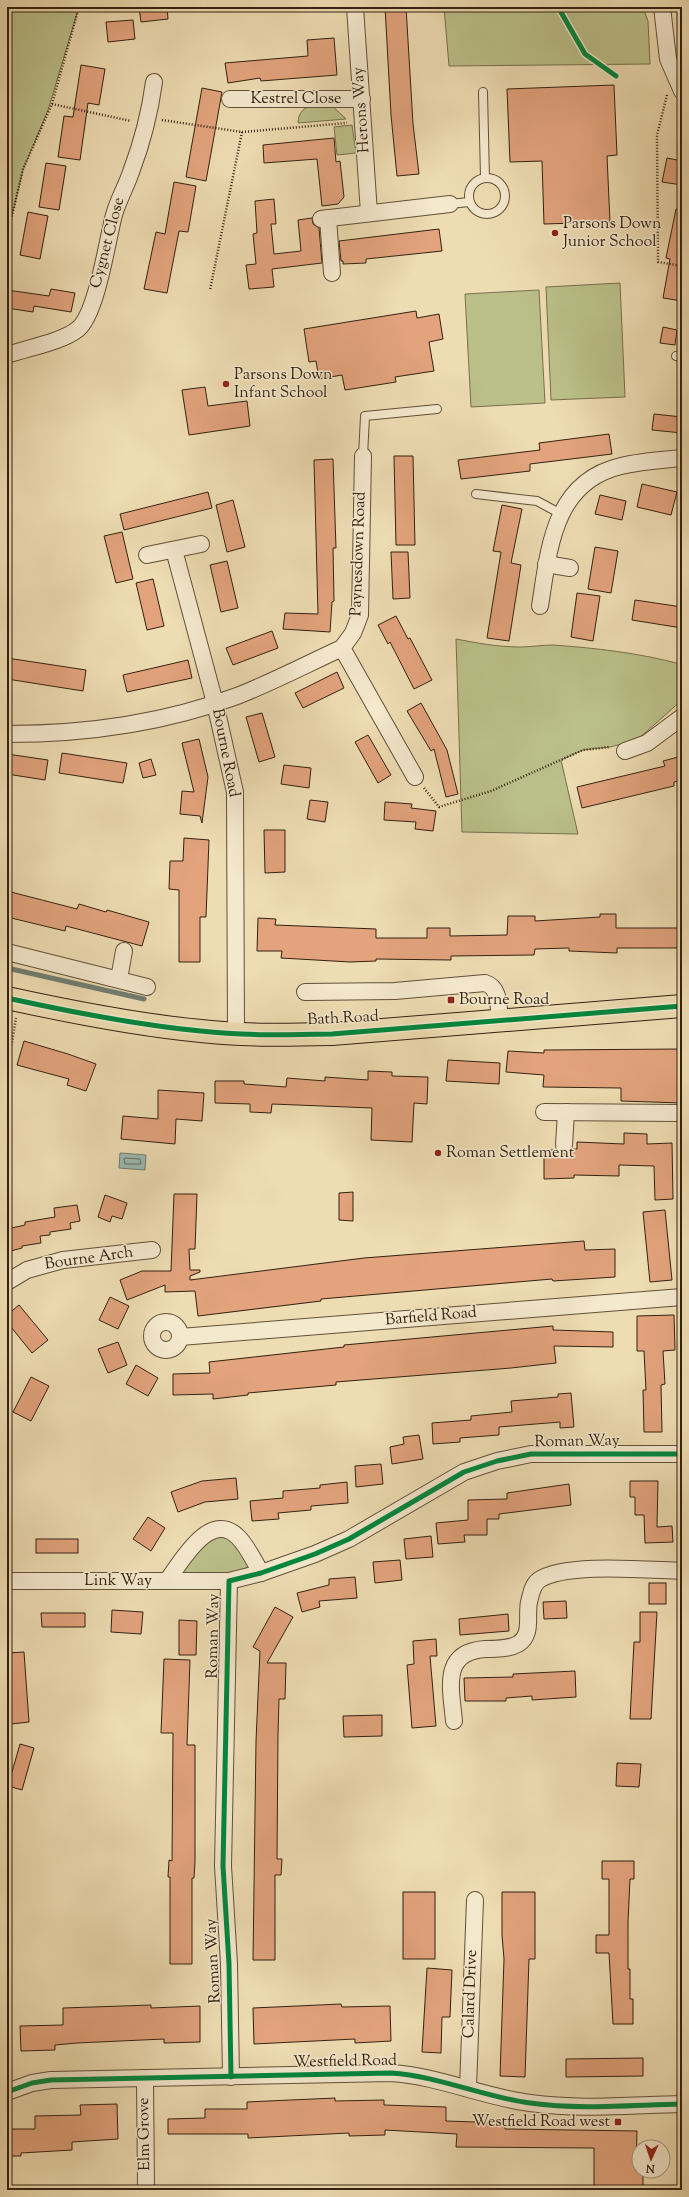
<svg xmlns="http://www.w3.org/2000/svg" width="689" height="2197" font-family="'Sorts Mill Goudy',serif">
<style>
.green{fill:#bbc08a;stroke:#77704d}
.water{fill:#9bbab4;stroke:#717d72}
.lines{fill:none;stroke-linecap:round;stroke-linejoin:round}
.shore{stroke:#676e62;stroke-width:1}
.stream{stroke:#717d72;stroke-width:5}
.building{fill:#e2a37d;stroke:#332110}
.lane-casing{stroke:#625038;stroke-width:10}
.street-casing{stroke:#625038;stroke-width:18}
.primary-casing{stroke:#332110;stroke-width:24}
.path{stroke:#332110;stroke-width:2.5;stroke-dasharray:1 2;stroke-linecap:butt}
.lane{stroke:#f4e8cd;stroke-width:8}
.street{stroke:#f4e8cd;stroke-width:16}
.primary{stroke:#eedcb2;stroke-width:22}
.cycleway-casing{stroke:#f4e8cd;stroke-width:8}
.cycleway{stroke:#00873e;stroke-width:5}
.poi-dot{fill:#8f2418;stroke:#f4e8cd;stroke-width:1.5}
.labels{text-anchor:middle;dominant-baseline:central;stroke-width:3;stroke-linejoin:round;paint-order:stroke}
.street-label{font-size:16px;fill:#332110;stroke:#f4e8cd}
.poi-label{font-size:16px;fill:#332110;stroke:#f4e8cd;text-anchor:start}
</style>
<rect width="100%" height="100%" fill="#eedcb2"/>
<filter id="stains"><feTurbulence type="fractalNoise" baseFrequency=".005" numOctaves="4"/><feColorMatrix values="0 0 0 0 .2 0 0 0 0 .09 0 0 0 0 .02 0 0 0 .5 -.17"/></filter>
<radialGradient id="worn" r=".72"><stop offset=".6" stop-color="#630" stop-opacity="0"/><stop offset="1" stop-color="#630" stop-opacity=".3"/></radialGradient>
<!-- green -->
<g class="green">
<path d="M32,7H79L48,110L23,170L7,236V11Z"/>
<path d="M444,7H643L648,21L650,64L449,66Z"/>
<path d="M330,104L346,119L298,123C299,104 314,105 330,104Z"/>
<path d="M352,125L356,153L337,155L334,127Z"/>
<path d="M620,283L625,397L551,400L546,287Z"/>
<path d="M539,290L545,403L471,407L465,294Z"/>
<path d="M456,639C477,643 498,647 520,647C531,647 542,645 553,645C596,648 639,653 680,664L682,700L637,740L610,747L583,750L561,760L578,834L462,832Z"/>
<path d="M225,1530L261,1573L167,1581L182,1560Z"/>
</g>
<!-- water -->
<path class="water" d="M120,1153L146,1155L145,1170L119,1168Z"/>
<g class="lines">
<!-- shore -->
<path class="shore" d="M126,1158L140,1159L141,1164H125L124,1159Z"/>
<!-- stream -->
<path class="stream" d="M7,968L144,999"/>
</g>
<!-- building -->
<g class="building">
<path d="M139,7H167L168,19L141,22Z"/>
<path d="M385,7H406L413,124L419,174L397,176L391,115Z"/>
<path d="M133,20L135,39L108,42L106,22Z"/>
<path d="M334,38L337,75L261,81L260,78L228,83L225,63L308,56L307,40Z"/>
<path d="M81,65L105,69L99,105L88,103L80,160L58,157L64,116L73,117Z"/>
<path d="M614,85L617,155L607,156L610,222L544,224L542,161L510,162L507,89Z"/>
<path d="M202,88L222,92L206,181L186,177Z"/>
<path d="M334,138L336,162L340,161L344,197L338,204L322,206L317,159L264,163L263,145Z"/>
<path d="M667,158L682,161V185L662,182Z"/>
<path d="M46,163L66,166L59,210L39,207Z"/>
<path d="M174,182L196,186L188,232L179,231L167,293L144,289L156,232L165,234Z"/>
<path d="M274,199L276,224H271L274,254L301,251L298,220L312,218L313,224L319,228L322,263L272,269L274,287L249,289L246,265L256,264L253,234L257,233L255,201Z"/>
<path d="M676,209L682,210V301L663,298L670,259L666,258Z"/>
<path d="M28,212L48,216L40,259L20,255Z"/>
<path d="M439,229L442,251L366,259V263L343,264V261H341L339,241Z"/>
<path d="M51,289L75,293L71,312L34,306L33,312L7,308V290L49,296Z"/>
<path d="M416,311L417,318L439,314L443,339L429,342L434,371L395,377L396,382L345,390L342,375L319,379L316,361L309,362L304,329Z"/>
<path d="M663,327L677,330L675,345L660,343Z"/>
<path d="M205,387L208,406L247,401L250,426L189,435L182,390Z"/>
<path d="M654,414L682,417V433L652,430Z"/>
<path d="M609,434L612,454L530,464V471L461,479L458,460L540,450L539,443Z"/>
<path d="M394,456H413L415,545H396Z"/>
<path d="M333,459L336,548H333L334,601L332,602L330,632L283,629L285,613L318,614L314,460Z"/>
<path d="M642,484L677,492L671,515L637,507Z"/>
<path d="M208,492L212,508L124,530L120,514Z"/>
<path d="M600,495L626,501L622,520L595,514Z"/>
<path d="M233,500L245,547L227,552L216,505Z"/>
<path d="M502,505L522,509L511,563L521,565L509,641L487,638L501,552L493,551Z"/>
<path d="M122,532L133,579L116,583L104,536Z"/>
<path d="M595,547L618,551L611,593L588,589Z"/>
<path d="M391,552H408L410,598L393,599Z"/>
<path d="M227,561L238,608L221,612L210,565Z"/>
<path d="M153,579L164,626L147,630L136,583Z"/>
<path d="M577,593L600,596L593,641L571,637Z"/>
<path d="M635,600L682,607V628L632,620Z"/>
<path d="M396,616L408,639L410,638L432,680L414,689L390,642L388,644L378,625Z"/>
<path d="M272,631L278,648L233,665L226,648Z"/>
<path d="M7,658L86,670L83,691L7,679Z"/>
<path d="M188,660L192,678L127,692L123,675Z"/>
<path d="M337,672L344,688L303,708L295,693Z"/>
<path d="M421,703L447,750L458,794L446,797L434,749L431,751L407,711Z"/>
<path d="M262,713L275,757L259,762L246,717Z"/>
<path d="M368,735L391,775L378,783L355,742Z"/>
<path d="M199,739L208,777L202,823L200,816L180,814L182,791L194,792L182,743Z"/>
<path d="M62,753L127,763L123,783L59,773Z"/>
<path d="M7,754L48,760L45,780L7,774Z"/>
<path d="M682,756V780L674,782V786L582,808L577,787L665,766L663,761Z"/>
<path d="M151,759L156,775L143,778L139,763Z"/>
<path d="M284,765L311,768L309,788L281,784Z"/>
<path d="M310,800L328,802L325,822L307,819Z"/>
<path d="M385,802L412,804L411,808L436,811L433,831L415,829L416,822L384,820Z"/>
<path d="M264,830H285V872L265,873Z"/>
<path d="M184,838L209,840L206,917H200V962H179V890L169,889L170,861H183Z"/>
<path d="M7,891L77,909L79,904L106,912L107,910L149,922L142,946L66,926L65,931L7,917Z"/>
<path d="M600,914H616V928H682V948H617V953L569,951V948L535,949L534,955L451,956V960L376,959V961L350,962L281,958L282,951H257L258,918L276,919L275,925L376,929V938H427V928H450V936L507,935L508,916H535V921L600,917Z"/>
<path d="M24,1041L68,1054L96,1064L86,1091L67,1085L69,1079L17,1065Z"/>
<path d="M682,1049V1103L621,1101V1088L543,1087L544,1075L506,1072L508,1051L544,1053V1050Z"/>
<path d="M448,1060L500,1063L499,1084L446,1081Z"/>
<path d="M368,1071L392,1072V1076L428,1077L427,1104L414,1103L412,1142L371,1140L372,1108L272,1104L271,1113L250,1112V1104L215,1103V1081H244V1084L286,1087L287,1078L325,1081V1077L368,1080Z"/>
<path d="M158,1090L204,1093L202,1121L176,1119L175,1144L121,1139L123,1116L158,1119Z"/>
<path d="M624,1133L647,1134V1144L672,1143L673,1199L655,1200L654,1166L619,1165V1176L574,1175V1178L544,1179V1150H556L564,1154L572,1149H577V1142L624,1144Z"/>
<path d="M353,1192V1221L339,1220V1193Z"/>
<path d="M174,1194H197L195,1249H189L190,1270H200V1272L190,1276V1280L364,1258L584,1241L585,1250L615,1249V1277L553,1281L552,1279L321,1299V1301L198,1316L195,1291L165,1292V1285L127,1300L120,1280L142,1271H171Z"/>
<path d="M105,1195L127,1203L122,1219L112,1216L110,1222L98,1217Z"/>
<path d="M77,1205L80,1221L70,1223L71,1229L50,1232V1235L40,1236L41,1243L22,1246V1248L7,1252V1229L25,1225V1222L55,1217L54,1208Z"/>
<path d="M665,1210L672,1280L650,1282L643,1212Z"/>
<path d="M110,1297L129,1306L118,1329L99,1320Z"/>
<path d="M19,1305L48,1340L32,1353L7,1322V1315Z"/>
<path d="M674,1315L675,1350L663,1351L665,1384L661,1385L662,1432H644L643,1390H646L644,1351H637V1316Z"/>
<path d="M553,1326V1330L613,1332V1347L554,1346L556,1363L511,1368L336,1382V1385L248,1393V1395L213,1399V1394L173,1395V1374L210,1373L209,1362L344,1347V1345Z"/>
<path d="M118,1342L127,1365L108,1373L98,1349Z"/>
<path d="M136,1365L158,1378L148,1396L126,1384Z"/>
<path d="M31,1377L49,1386L31,1421L13,1412Z"/>
<path d="M571,1393L574,1427L560,1428V1422L499,1427V1435L460,1438V1442L433,1444L432,1423L471,1420V1416L512,1412L511,1401L558,1397V1394Z"/>
<path d="M419,1435L423,1459L392,1464L390,1447L404,1444L403,1437Z"/>
<path d="M381,1464L383,1484L356,1487L355,1466Z"/>
<path d="M236,1478L238,1499L205,1502L178,1512L171,1492L202,1481Z"/>
<path d="M630,1481H658L657,1527L672,1526L673,1542L645,1543L644,1515H635V1497H630Z"/>
<path d="M347,1482L348,1503L311,1506V1510L278,1513L279,1519L252,1521L250,1501L283,1498V1491L320,1488V1485Z"/>
<path d="M569,1484L571,1505L499,1514V1519H487V1535H464L465,1542L438,1544L436,1523L468,1520V1500L507,1499V1493Z"/>
<path d="M148,1517L165,1528L151,1551L133,1539Z"/>
<path d="M431,1536L433,1557L406,1559L404,1539Z"/>
<rect x="36" y="1539" width="42" height="14"/>
<path d="M400,1560L402,1580L375,1583L373,1562Z"/>
<path d="M355,1577L357,1598L319,1601L320,1607L302,1612L297,1593L329,1585V1579Z"/>
<rect x="649" y="1583" width="17" height="21"/>
<path d="M566,1601L567,1618L544,1619L543,1602Z"/>
<path d="M275,1607L293,1617L267,1663H286L285,1699H279L278,1734L277,1859H282L281,1875H275V1960H253L256,1741L260,1651L253,1647Z"/>
<path d="M112,1610L143,1612L141,1634L111,1632Z"/>
<path d="M640,1612H657L651,1719H630L634,1642H640Z"/>
<path d="M41,1613H85V1627H42Z"/>
<path d="M508,1614L509,1631L460,1635L459,1619Z"/>
<path d="M179,1620L197,1621L196,1655H179Z"/>
<path d="M436,1639L437,1656H430L436,1726L412,1728L407,1665L414,1664L413,1641Z"/>
<path d="M24,1652L29,1722L11,1724L7,1653Z"/>
<path d="M164,1659L190,1660L187,1745H195V1862L194,1878H192V1964H170V1877H168L169,1860L172,1861L173,1733H161Z"/>
<path d="M575,1671L576,1697L532,1700V1696L506,1698V1701H465L464,1678L513,1677V1674Z"/>
<path d="M382,1715V1736L344,1737L343,1716Z"/>
<path d="M20,1744L34,1748L22,1790L8,1786Z"/>
<path d="M617,1763L641,1764L639,1787L616,1786Z"/>
<path d="M602,1861H634V1879H630L628,1922V1969H630V1999H633V2024H613L609,1953H596V1935H609V1879H602Z"/>
<rect x="403" y="1892" width="32" height="67"/>
<path d="M502,1892H535V1959H529L525,2077L500,2076L504,1959L502,1935Z"/>
<path d="M427,1968L452,1970L450,2017H442L441,2053L422,2052Z"/>
<path d="M341,2004L342,2007L390,2006L391,2041L355,2043V2039L254,2044L253,2008Z"/>
<path d="M151,2005V2008L200,2006V2042L164,2043V2039L77,2043L55,2045V2050L21,2051L20,2026L63,2025V2008Z"/>
<path d="M643,2058V2076L566,2077V2059Z"/>
<path d="M335,2098V2101L384,2100V2105L446,2107V2121L505,2123V2129L637,2131L636,2171H643V2190H594V2148L456,2147L457,2134L385,2130V2135L349,2136V2133L248,2138V2134H168V2119L205,2118V2109H247V2102Z"/>
<path d="M117,2104L118,2139L72,2142V2150L21,2153V2156H7V2129H35V2116L81,2115L80,2105Z"/>
</g>
<g class="lines">
<!-- lane casing -->
<g class="lane-casing">
<g id="lane">
<path d="M483,92L485,178"/>
<circle cx="487" cy="196" r="18"/>
<path d="M450,204L469,202"/>
<path d="M676,356L682,357"/>
<path d="M363,456L365,416L437,409"/>
<path d="M476,494L537,501L561,514"/>
</g>
</g>
<!-- street casing -->
<g class="street-casing">
<g id="street">
<path d="M355,7L369,213"/>
<path d="M662,7L668,59L682,91"/>
<path d="M230,99H362"/>
<path d="M328,218L332,273"/>
<path d="M321,219L450,204"/>
<path d="M7,355C27,348 62,342 78,329C97,313 107,241 114,215C118,200 126,187 131,172C142,143 150,112 154,82"/>
<path d="M174,550L215,703L235,792L236,1034"/>
<path d="M147,555L201,544"/>
<path d="M546,564L570,568"/>
<path d="M540,606C549,549 553,482 621,466C641,461 662,460 682,458"/>
<path d="M342,648L415,777"/>
<path d="M7,734C86,734 162,724 237,696C273,682 307,664 342,648L353,633L360,615L363,456"/>
<path d="M625,751L647,743L682,717"/>
<path d="M7,952L147,987"/>
<path d="M119,979L124,951"/>
<path d="M305,992L395,991L485,983C501,988 498,1008 500,1021"/>
<path d="M544,1112L682,1113"/>
<path d="M564,1145L566,1112"/>
<path d="M7,1282L27,1270L63,1260L152,1250"/>
<circle cx="166" cy="1336" r="14"/>
<path d="M180,1337L682,1297"/>
<path d="M7,1581H229"/>
<path d="M167,1581C181,1562 210,1509 238,1537C248,1547 254,1561 261,1573"/>
<path d="M454,1721C451,1688 441,1652 485,1649C496,1649 509,1649 518,1644C533,1635 526,1616 529,1602C531,1595 532,1585 539,1580C565,1562 648,1570 682,1571"/>
<path d="M231,2077L229,1964L223,1866L229,1581L261,1573L315,1554L349,1539L464,1472L497,1461L531,1454H682"/>
<path d="M145,2079L146,2190"/>
<path d="M468,2088L475,1900"/>
<path d="M7,2092L32,2083L51,2080L391,2073C439,2076 483,2097 530,2103C580,2110 632,2105 682,2104"/>
</g>
</g>
<!-- primary casing -->
<g class="primary-casing">
<path id="primary" d="M7,998C71,1012 136,1025 201,1031C245,1036 289,1035 332,1034L682,1006"/>
</g>
<!-- path -->
<g class="path">
<path d="M667,95L657,135L658,262L682,266"/>
<path d="M52,104L131,121"/>
<path d="M162,120L242,132L210,290"/>
<path d="M242,132L347,123"/>
<path d="M7,237L23,169L52,104L79,7"/>
<path d="M424,788L439,807L491,791L583,750L610,747"/>
<path d="M7,1072L16,1018"/>
</g>
<!-- lane -->
<use href="#lane" class="lane"/>
<!-- street -->
<use href="#street" class="street"/>
<!-- primary -->
<use href="#primary" class="primary"/>
<!-- cycleway casing -->
<g class="cycleway-casing">
<g id="cycleway">
<path d="M558,7L585,54L616,76"/>
<path d="M7,998C71,1012 136,1025 201,1031C245,1036 289,1035 332,1034L682,1006"/>
<path d="M231,2077L229,1964L223,1866L229,1581L261,1573L315,1554L349,1539L464,1472L497,1461L531,1454H682"/>
<path d="M7,2092L32,2083L51,2080L391,2073C439,2076 483,2097 530,2103C580,2110 632,2105 682,2104"/>
</g>
</g>
<!-- cycleway -->
<use href="#cycleway" class="cycleway"/>
</g>
<!-- markers -->
<g class="poi-dot">
<circle cx="555" cy="233" r="4"/>
<circle cx="226" cy="384" r="4"/>
<rect x="447" y="996" width="8" height="8" rx="2"/>
<circle cx="438" cy="1153" r="4"/>
<rect x="614" y="2118" width="8" height="8" rx="2"/>
</g>
<g class="labels">
<!-- street labels -->
<g class="street-label">
<text x="296" y="99">Kestrel Close</text>
<text transform="translate(362 110) rotate(-94)">Herons Way</text>
<text transform="translate(108 243) rotate(-75)">Cygnet Close</text>
<text transform="translate(359 554) rotate(-88)">Paynesdown Road</text>
<text transform="translate(225 753) rotate(79)">Bourne Road</text>
<text transform="translate(343 1019) rotate(-3)">Bath Road</text>
<text transform="translate(89 1259) rotate(-8)">Bourne Arch</text>
<text transform="translate(431 1317) rotate(-5)">Barfield Road</text>
<text transform="translate(577 1442) rotate(-1)">Roman Way</text>
<text x="118" y="1581">Link Way</text>
<text transform="translate(214 1636) rotate(-89)">Roman Way</text>
<text transform="translate(214 1961) rotate(-93)">Roman Way</text>
<text transform="translate(471 1994) rotate(-88)">Calard Drive</text>
<text transform="translate(345 2062) rotate(-1)">Westfield Road</text>
<text transform="translate(145 2134) rotate(-91)">Elm Grove</text>
</g>
<!-- poi labels -->
<g class="poi-label">
<text x="563" y="224">Parsons Down<tspan x="563" dy="18">Junior School</tspan></text>
<text x="234" y="375">Parsons Down<tspan x="234" dy="18">Infant School</tspan></text>
<text x="459" y="1000">Bourne Road</text>
<text x="446" y="1153">Roman Settlement</text>
<text x="610" y="2122" text-anchor="end">Westfield Road west</text>
</g>
</g>
<!-- margin -->
<rect width="689" height="2197" fill="none" stroke="#eedcb2" stroke-width="24"/>
<rect x="8" y="8" width="673" height="2181" fill="none" stroke="#332110" stroke-width="2"/>
<rect x="12" y="12" width="665" height="2173" fill="none" stroke="#332110"/>
<!-- north arrow -->
<g transform="translate(651 2159) rotate(183)"><circle r="19" fill="#f4e8cd" stroke="#a79881"/>
<path d="M0-3L7 15L0 10L-7 15Z" fill="#8f2418"/>
<text y="-6" font-size="11" font-weight="bold" text-anchor="middle" fill="#332110">N</text>
</g>
<rect width="100%" height="100%" filter="url(#stains)"/>
<rect width="100%" height="100%" fill="url(#worn)"/>
</svg>
